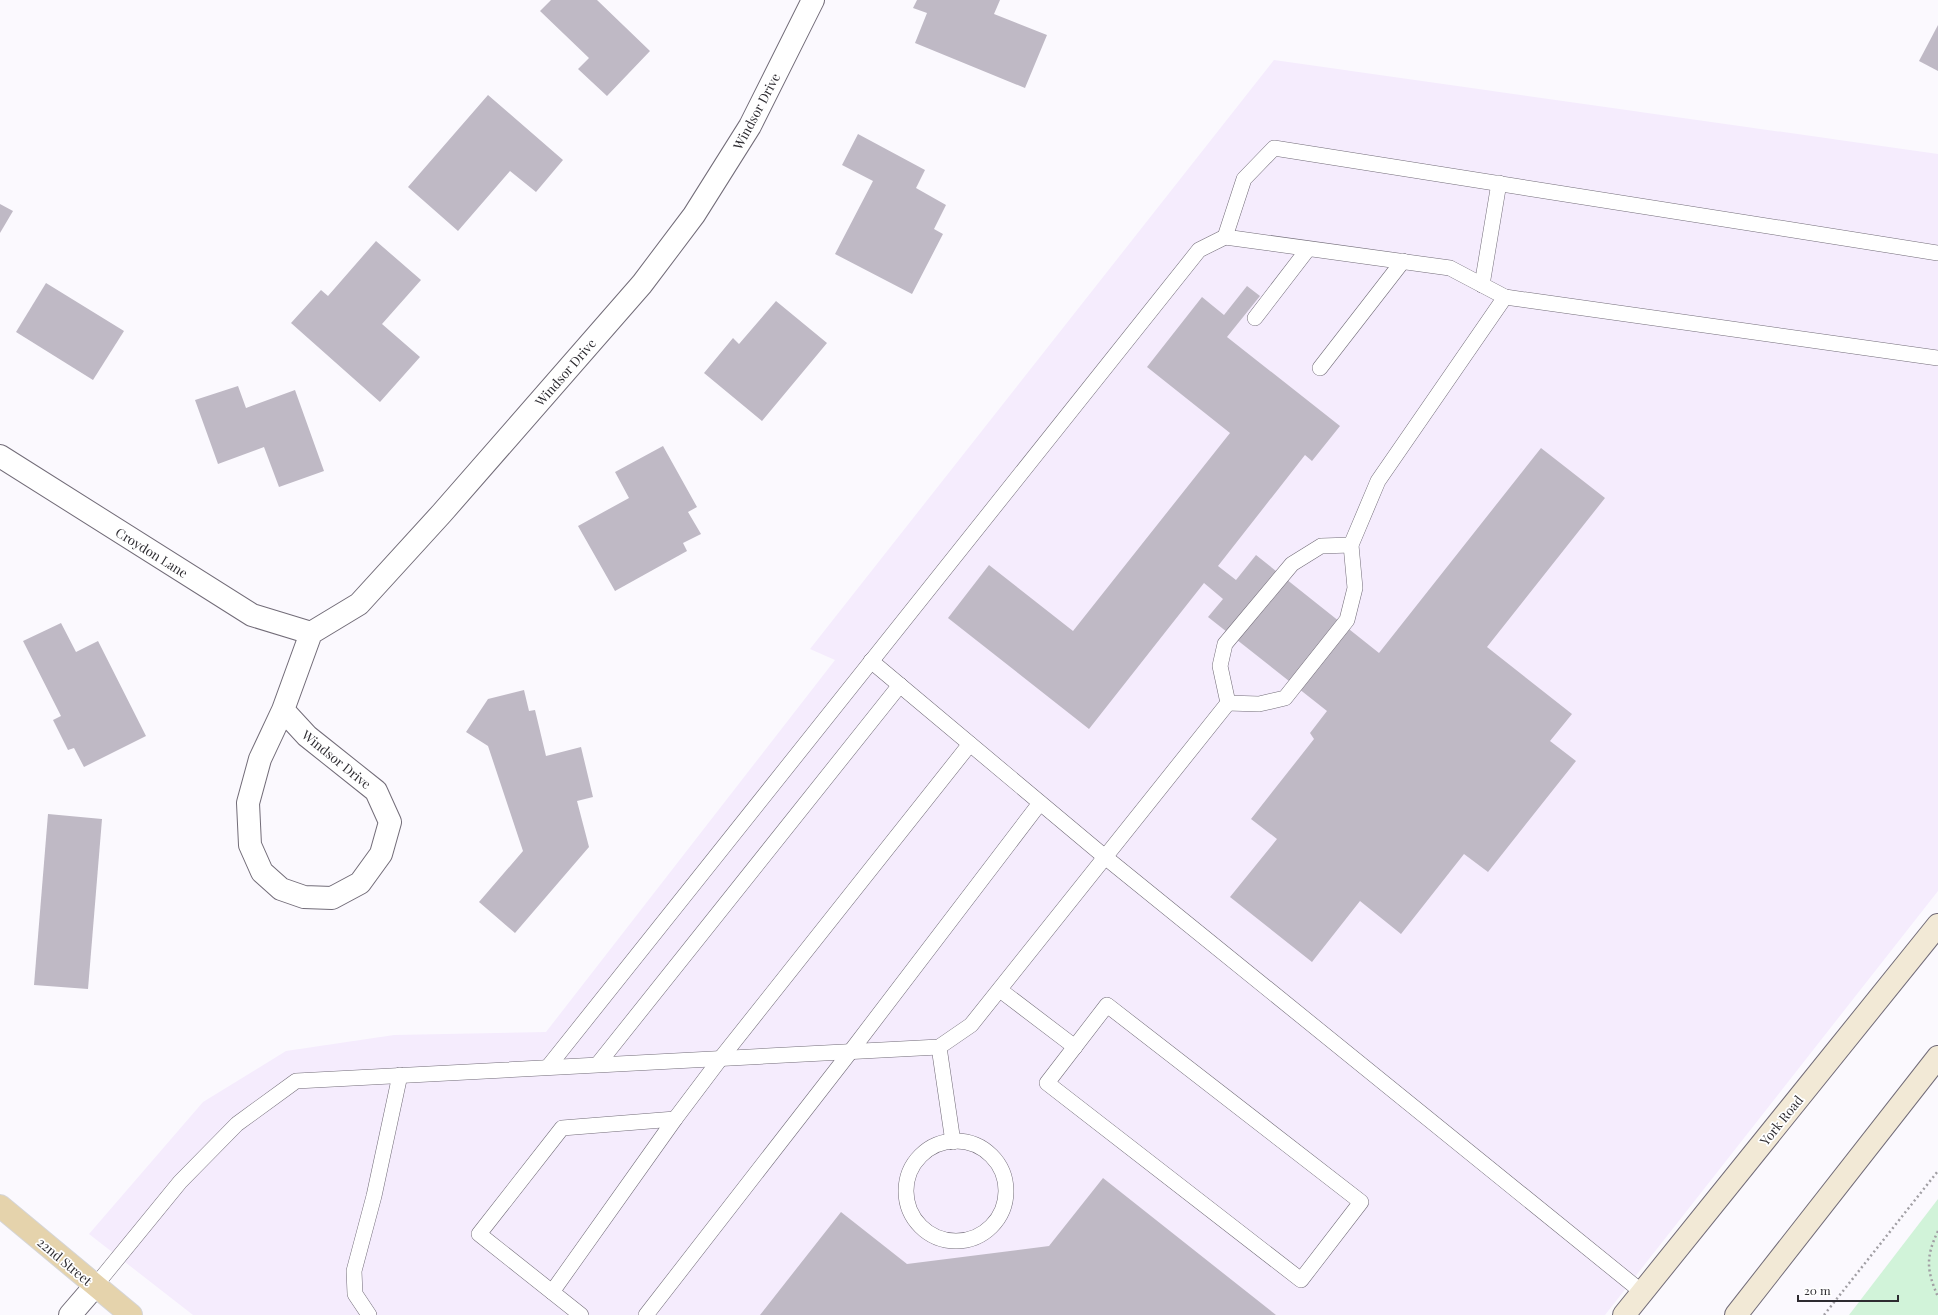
<svg xmlns="http://www.w3.org/2000/svg" width="1938" height="1315" font-family="'Playfair Display',serif">
<style>
.commercial{fill:#f5ecfd}
.green{fill:#d1f3d9}
.building{fill:#bfb9c5}
.lines{fill:none;stroke-linecap:round;stroke-linejoin:round}
.service-casing{stroke:#726c78;stroke-width:16}
.minor-casing{stroke:#726c78;stroke-width:24}
.secondary-casing{stroke:#726c78;stroke-width:24}
.primary-casing{stroke:#d5d5d6;stroke-width:24}
.path{stroke:#a19fa4;stroke-width:2.5;stroke-dasharray:2 3;stroke-linecap:butt}
.service{stroke:#fff;stroke-width:15}
.minor{stroke:#fff;stroke-width:22}
.secondary{stroke:#f2e9d6;stroke-width:22}
.primary{stroke:#e5d3ac;stroke-width:22}
.labels{text-anchor:middle;dominant-baseline:central;stroke-width:3.5;stroke-linejoin:round;paint-order:stroke}
.street-label{font-size:13px;fill:#2d2b30;stroke:#fff}
</style>
<rect width="100%" height="100%" fill="#fbf9fe"/>
<!-- commercial -->
<path class="commercial" d="M1274,60L1938,154V891L1605,1315H193L89,1234L203,1102L286,1051L394,1035L546,1032L835,660L810,649Z"/>
<!-- green -->
<path class="green" d="M1938,1199V1315H1849Z"/>
<!-- building -->
<g class="building">
<path d="M551,0H597L650,51L607,96L578,69L589,58L540,11Z"/>
<path d="M917,0H1000L994,14L1047,35L1025,88L915,43L927,13L913,8Z"/>
<path d="M1938,25V71L1919,61Z"/>
<path d="M488,95L563,160L536,192L510,171L458,231L408,187Z"/>
<path d="M858,134L925,170L916,188L946,205L934,229L943,234L912,294L835,254L873,181L842,165Z"/>
<path d="M0,204L13,211L0,233Z"/>
<path d="M376,241L421,280L382,324L420,357L380,402L291,323L321,290L328,296Z"/>
<path d="M46,283L124,331L93,380L16,332Z"/>
<path d="M1247,286L1260,296L1227,337L1340,426L1312,461L1305,455L1218,566L1236,580L1256,555L1379,653L1541,448L1605,498L1487,647L1572,714L1550,741L1576,761L1488,872L1464,854L1401,934L1360,901L1312,962L1230,897L1277,839L1251,819L1314,739L1310,733L1327,711L1208,617L1223,599L1204,583L1089,729L948,618L989,565L1073,631L1230,433L1147,367L1202,297L1224,315Z"/>
<path d="M776,301L827,343L762,421L704,373L733,338L739,344Z"/>
<path d="M238,386L246,408L295,390L324,471L279,487L264,447L218,464L195,400Z"/>
<path d="M663,446L697,507L688,512L701,534L683,543L687,551L615,591L578,526L629,498L615,472Z"/>
<path d="M61,623L76,652L98,641L146,736L84,767L74,748L68,750L53,720L61,716L23,641Z"/>
<path d="M524,690L529,711L535,710L546,756L581,747L593,797L577,801L589,847L515,933L479,902L523,851L488,746L466,732L488,699Z"/>
<path d="M48,814L102,819L88,989L34,985Z"/>
<path d="M1103,1178L1276,1315H760L841,1212L907,1264L1049,1246Z"/>
</g>
<g class="lines">
<!-- service casing -->
<g class="service-casing">
<g id="service">
<path d="M1938,253L1274,148L1244,179L1225,237L1450,268L1505,297L1938,358"/>
<path d="M1482,285L1499,183"/>
<path d="M1255,318L1308,249"/>
<path d="M1320,368L1403,261"/>
<path d="M871,661L1105,857L1642,1292"/>
<path d="M1228,703L1259,704L1285,698L1347,620L1355,588L1351,545L1378,481L1505,297"/>
<path d="M1228,703L1220,666L1225,644L1292,564L1321,546L1351,545"/>
<path d="M1000,990L1075,1047"/>
<path d="M1107,1005L1361,1202L1301,1280L1047,1083Z"/>
<path d="M939,1047L953,1142"/>
<path d="M598,1064L900,685"/>
<path d="M548,1067L1199,250L1225,237"/>
<circle cx="956" cy="1191" r="50"/>
<path d="M95,1286L180,1182L237,1124L296,1081L939,1047L971,1025L1228,703"/>
<path d="M552,1292L675,1119L721,1058L970,744"/>
<path d="M369,1315L355,1294L354,1271L374,1196L400,1075"/>
<path d="M581,1315L479,1234L562,1128L675,1119"/>
<path d="M646,1315L851,1051L1040,803"/>
</g>
</g>
<!-- minor casing -->
<g class="minor-casing">
<g id="minor">
<path d="M0,456L252,615L311,633"/>
<path d="M283,710L307,736L376,791L390,822L381,854L360,883L332,898L304,897L281,889L262,872L250,845L248,803L260,759L283,710L311,633L359,604L442,513L642,284L694,215L750,126L813,0"/>
<path d="M70,1315L95,1286"/>
</g>
</g>
<!-- secondary casing -->
<g class="secondary-casing">
<g id="secondary">
<path d="M1624,1315L1938,925"/>
<path d="M1736,1315L1938,1057"/>
</g>
</g>
<!-- primary casing -->
<g class="primary-casing">
<path id="primary" d="M0,1206L131,1315"/>
</g>
<!-- path -->
<g class="path">
<path d="M1938,1231C1925,1258 1927,1271 1938,1297"/>
<path d="M1824,1315L1938,1171"/>
</g>
<!-- service -->
<use href="#service" class="service"/>
<!-- minor -->
<use href="#minor" class="minor"/>
<!-- secondary -->
<use href="#secondary" class="secondary"/>
<!-- primary -->
<use href="#primary" class="primary"/>
</g>
<g class="labels">
<!-- street labels -->
<g class="street-label">
<text transform="translate(756 111) rotate(-62)">Windsor Drive</text>
<text transform="translate(565 372) rotate(-49)">Windsor Drive</text>
<text transform="translate(152 552) rotate(32)">Croydon Lane</text>
<text transform="translate(337 759) rotate(39)">Windsor Drive</text>
<text transform="translate(1781 1120) rotate(-51)">York Road</text>
<text transform="translate(65 1261) rotate(40)">22nd Street</text>
</g>
</g>
<!-- scale -->
<path d="M1798 1295v6h100v-6" fill="none" stroke="#2d2b30" stroke-width="2"/>
<text x="1804" y="1295" font-size="12" fill="#2d2b30" stroke="#ffffff" stroke-width="3" paint-order="stroke">20 m</text>
</svg>
